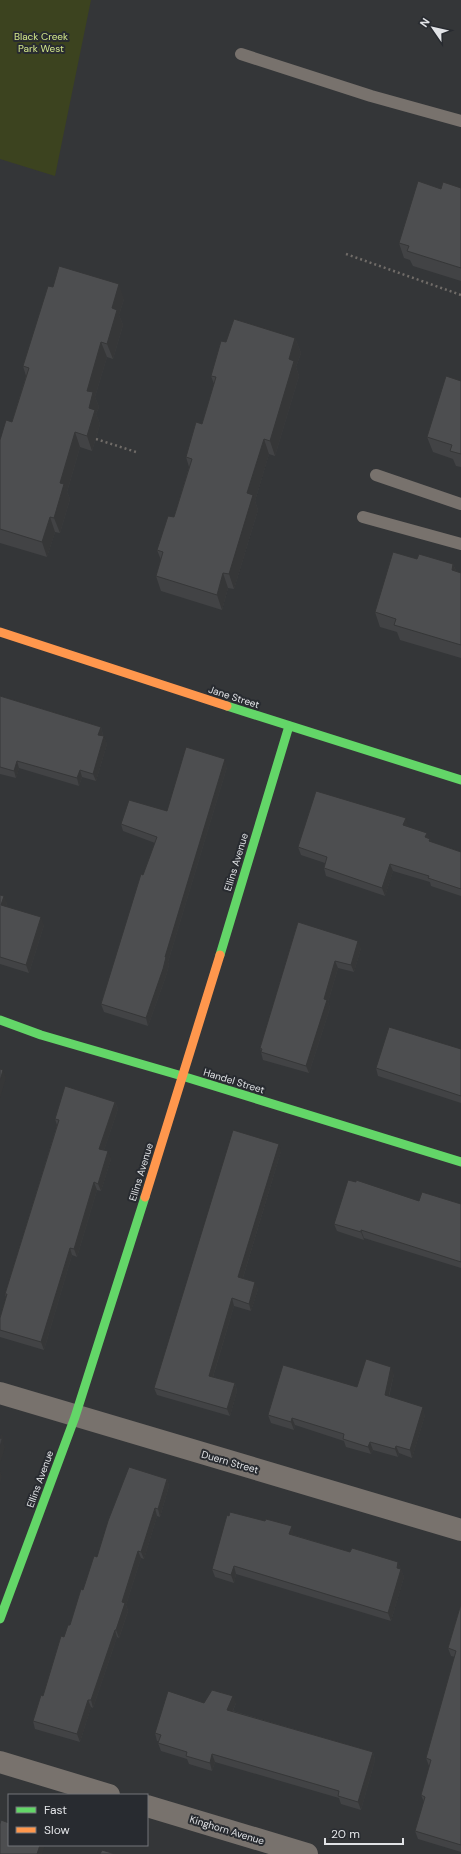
<svg xmlns="http://www.w3.org/2000/svg" width="461" height="1854" font-family="'DM Sans',sans-serif">
<style>
.green{fill:#3c431f}
.lines{fill:none;stroke-linecap:round;stroke-linejoin:round}
.path{stroke:#706c68;stroke-width:2.5;stroke-dasharray:2 3;stroke-linecap:butt}
.lane{stroke:#78726d;stroke-width:12}
.street{stroke:#78726d;stroke-width:22}
.fast{stroke:#63d668;stroke-width:9}
.slow{stroke:#ff974d;stroke-width:9}
.wall{fill:#424345}
.shaded-wall{fill:#363738}
.building{fill:#4d4e50;stroke:#363738}
.labels{text-anchor:middle;dominant-baseline:central;stroke-width:4;stroke-linejoin:round;paint-order:stroke}
.park-label{font-size:10px;fill:#d4e88b;stroke:#282b30}
.street-label{font-size:10px;fill:#e1e3e6;stroke:#282b30}
</style>
<rect width="100%" height="100%" fill="#343638"/>
<!-- green -->
<path class="green" d="M0,0H91L55,176L0,159Z"/>
<g class="lines">
<!-- path -->
<g class="path">
<path d="M346,254L461,295"/>
<path d="M96,439L136,452"/>
</g>
<!-- lane -->
<g class="lane">
<path d="M241,54L371,96L461,121"/>
<path d="M376,475L461,504"/>
<path d="M363,517L461,544"/>
</g>
<!-- street -->
<g class="street">
<path d="M0,1393L461,1530"/>
<path d="M0,1762L109,1795"/>
<path d="M147,1806L307,1854"/>
</g>
<!-- fast -->
<g class="fast">
<path d="M227,706L461,780"/>
<path d="M220,955L289,726"/>
<path d="M0,1020L41,1035L182,1076L461,1162"/>
<path d="M0,1619L75,1417L145,1197"/>
</g>
<!-- slow -->
<g class="slow">
<path d="M0,632L227,706"/>
<path d="M145,1197L220,955"/>
</g>
</g>
<!-- wall -->
<g class="wall">
<path d="M461,188V281L413,266L410,260L404,258L399,243Z"/>
<path d="M53,287L124,299L119,315L123,325L113,359L107,357L95,397L99,407L96,414L100,424L92,451L80,447L67,492L70,499L60,533L55,532L47,557L0,543V440L12,422L26,376L23,366Z"/>
<path d="M295,338L301,353L296,367L299,376L275,456L269,454L255,501L258,510L234,589L228,588L222,610L161,591L156,576L161,560L157,550L174,517L189,467L186,457L202,424L214,384L211,376L226,342Z"/>
<path d="M461,381V467L456,466L453,459L433,452L427,437Z"/>
<path d="M417,559L453,564L456,571L461,573V658L400,640L397,632L380,627L375,612Z"/>
<path d="M0,696L101,727L103,735V736L107,744L96,781L82,777L79,786L19,768L16,778L0,774Z"/>
<path d="M227,767L168,962L169,965L166,976L148,1026L104,1012L101,1004L143,875L155,843L123,831L121,824L167,811Z"/>
<path d="M408,825V827L430,839L431,842L461,852V896L431,886L430,882L393,871L385,896L326,876L324,868L325,863L301,855L298,847Z"/>
<path d="M0,895L7,903L6,906L44,925L29,973L0,964Z"/>
<path d="M298,922L361,948L354,972L338,968L328,1002L330,1008L309,1073L263,1060L261,1052V1051L260,1048Z"/>
<path d="M461,1049V1103L378,1076L376,1068Z"/>
<path d="M115,1102L118,1109L104,1150L111,1159L101,1191L97,1190L77,1257L72,1255L44,1350L0,1337V1318L6,1297L5,1294L57,1125L55,1119Z"/>
<path d="M281,1151L243,1278L258,1289L251,1311L234,1306L213,1377L235,1383L237,1391L230,1416L157,1395L154,1388Z"/>
<path d="M419,1201L461,1204V1268L364,1238V1240L337,1231L334,1224Z"/>
<path d="M394,1374L389,1397L425,1415L412,1458L399,1453L398,1457L373,1450L371,1454L346,1447L344,1441L295,1425L294,1430L271,1423L268,1415Z"/>
<path d="M167,1479L169,1486L160,1517L157,1516L144,1559L141,1558L126,1605L128,1611L119,1638L117,1637L93,1708L91,1707L80,1742L35,1729L33,1721L43,1696L64,1637L70,1625L83,1590L97,1557Z"/>
<path d="M294,1534V1535L350,1552L398,1562L404,1577L391,1621L236,1574L234,1583L215,1577L212,1569Z"/>
<path d="M461,1604V1852L418,1839L415,1831L424,1802L421,1795L430,1766H429L426,1758L455,1657L451,1656L448,1648Z"/>
<path d="M204,1703H236L233,1711L373,1752L375,1760L361,1810L341,1804L339,1798L215,1762L212,1771L189,1764L187,1759L161,1751L158,1743L159,1741H157L155,1733Z"/>
</g>
<!-- shaded-wall -->
<g class="shaded-wall">
<path d="M119,284L124,299L119,315L123,325L113,359L107,344L112,308Z"/>
<path d="M295,338L301,353L296,367L299,376L275,456L270,441L289,359Z"/>
<path d="M101,342L107,357L95,397L99,407L96,414L100,424L92,451L87,436L89,408L87,391Z"/>
<path d="M75,432L80,447L67,492L70,499L60,533L54,518L60,483Z"/>
<path d="M264,439L269,454L255,501L258,510L234,589L229,574L247,493Z"/>
<path d="M50,517L55,532L47,557L42,542Z"/>
<path d="M453,564L459,579L452,570Z"/>
<path d="M223,573L228,588L222,610L217,595Z"/>
<path d="M101,727L103,735L101,742L98,735Z"/>
<path d="M104,736L107,744L96,781L93,774Z"/>
<path d="M225,759L227,767L168,962L169,965L166,976L148,1026L146,1018Z"/>
<path d="M17,761L19,768L16,778L14,771Z"/>
<path d="M80,770L82,777L79,786L77,778Z"/>
<path d="M406,818L408,825L406,833L403,825Z"/>
<path d="M427,833L430,839L433,846L425,837Z"/>
<path d="M390,864L393,871L385,896L382,888Z"/>
<path d="M4,896L7,903L4,913L1,905Z"/>
<path d="M41,917L44,925L29,973L26,965Z"/>
<path d="M358,941L361,948L354,972L351,965Z"/>
<path d="M335,961L338,968L328,1002L330,1008L309,1073L306,1066L324,999Z"/>
<path d="M3,1070L6,1078L0,1098V1081Z"/>
<path d="M115,1102L118,1109L102,1156L99,1149Z"/>
<path d="M279,1144L281,1151L241,1284L238,1277Z"/>
<path d="M108,1151L111,1159L101,1191L98,1184Z"/>
<path d="M94,1182L97,1190L77,1257L74,1249Z"/>
<path d="M361,1230L364,1238V1240L361,1232Z"/>
<path d="M70,1248L72,1255L44,1350L41,1342Z"/>
<path d="M255,1282L258,1289L251,1311L249,1304Z"/>
<path d="M232,1298L234,1306L211,1383L209,1376Z"/>
<path d="M391,1367L394,1374L387,1403L385,1395Z"/>
<path d="M235,1383L237,1391L230,1416L227,1409Z"/>
<path d="M423,1407L425,1415L412,1458L410,1450Z"/>
<path d="M292,1418L295,1425L294,1430L291,1422Z"/>
<path d="M1,1433L4,1440L3,1443L5,1447L0,1464V1437Z"/>
<path d="M370,1442L373,1450L371,1454L368,1447Z"/>
<path d="M396,1446L399,1453L398,1457L395,1449Z"/>
<path d="M0,1471L2,1477L0,1485Z"/>
<path d="M167,1479L169,1486L160,1517L158,1509Z"/>
<path d="M155,1508L157,1516L144,1559L141,1552Z"/>
<path d="M292,1526L294,1534L292,1541L289,1534Z"/>
<path d="M138,1551L141,1558L126,1605L128,1611L119,1638L116,1630L122,1602Z"/>
<path d="M398,1562L404,1577L391,1621L388,1613Z"/>
<path d="M234,1566L236,1574L234,1583L231,1575Z"/>
<path d="M115,1630L117,1637L93,1708L91,1700Z"/>
<path d="M233,1696L236,1703L230,1717L227,1710Z"/>
<path d="M88,1700L91,1707L80,1742L77,1734Z"/>
<path d="M373,1752L375,1760L361,1810L358,1802Z"/>
<path d="M212,1754L215,1762L212,1771L210,1763Z"/>
<path d="M40,1845H45L42,1854H37Z"/>
</g>
<!-- building -->
<g class="building">
<path d="M418,181L441,189L443,182L461,188V268L407,251L409,246L399,243Z"/>
<path d="M59,266L119,284L112,308L117,310L107,344L101,342L87,391L93,392L89,408L95,410L87,436L75,432L60,483L64,484L54,518L50,517L42,542L0,529V440L6,420L12,422L29,368L23,366L48,286L53,287Z"/>
<path d="M234,319L295,338L289,359L294,361L270,441L264,439L247,493L253,495L229,574L223,573L217,595L156,576L163,552L157,550L168,516L174,517L192,459L186,457L196,422L202,424L216,377L211,376L221,341L226,342Z"/>
<path d="M446,376L461,381V454L450,451L452,445L427,437Z"/>
<path d="M393,552L417,559L419,554L453,564L452,570L461,573V645L394,625L396,619L375,612Z"/>
<path d="M0,696L101,727L98,735L104,736L93,774L80,770L77,778L17,761L14,771L0,767Z"/>
<path d="M186,747L225,759L165,957H166L163,969L146,1018L101,1004L141,874L143,875L157,837L121,824L129,800L167,811Z"/>
<path d="M316,791L406,818L403,825L427,833L425,837L430,839L429,841L461,852V889L428,878L429,876L390,864L382,888L324,868L327,857L298,847Z"/>
<path d="M0,895L4,896L1,905L41,917L26,965L0,957Z"/>
<path d="M298,922L358,941L351,965L335,961L324,999L327,1000L306,1066L261,1052L262,1049L260,1048Z"/>
<path d="M389,1027L461,1049V1096L376,1068Z"/>
<path d="M0,1069L3,1070L0,1081Z"/>
<path d="M65,1086L115,1102L99,1149L108,1151L98,1184L94,1182L74,1249L70,1248L41,1342L0,1330V1318L7,1294H5L59,1120L55,1119Z"/>
<path d="M233,1130L279,1144L238,1277L255,1282L249,1304L232,1298L209,1376L235,1383L227,1409L154,1388Z"/>
<path d="M348,1180L356,1182V1180L419,1201L422,1192L461,1204V1262L361,1230V1232L334,1224Z"/>
<path d="M366,1359L391,1367L385,1395L423,1407L410,1450L396,1446L395,1449L370,1442L368,1447L343,1439L344,1434L292,1418L291,1422L268,1415L283,1365L357,1387Z"/>
<path d="M0,1438L2,1439L0,1447Z"/>
<path d="M129,1467L167,1479L158,1509L155,1508L141,1552L138,1551L122,1602L125,1603L116,1630H115L91,1700H88L77,1734L33,1721L41,1695L43,1696L61,1636L64,1637L68,1625H70L81,1589L83,1590L94,1556L97,1557L108,1521Z"/>
<path d="M230,1512L265,1521L266,1519L292,1526L289,1534L350,1552L352,1548L398,1562L397,1568L401,1569L388,1613L234,1566L231,1575L212,1569L227,1515L229,1516Z"/>
<path d="M461,1604V1845L415,1831L425,1797L421,1795L431,1760L426,1758L456,1651L448,1648Z"/>
<path d="M212,1690L233,1696L227,1710L373,1752L358,1802L338,1796L339,1791L212,1754L210,1763L186,1756L187,1752L158,1743L161,1735L155,1733L168,1691L204,1703Z"/>
<path d="M1,1820L9,1823V1845H40L37,1854H0V1824Z"/>
<path d="M102,1850L115,1854H100Z"/>
</g>
<g class="labels">
<!-- park labels -->
<g class="park-label">
<text x="41" y="36">Black Creek<tspan x="41" dy="12">Park West</tspan></text>
</g>
<!-- street labels -->
<g class="street-label">
<text transform="translate(234 697) rotate(18)">Jane Street</text>
<text transform="translate(236 862) rotate(-73)">Ellins Avenue</text>
<text transform="translate(234 1081) rotate(17)">Handel Street</text>
<text transform="translate(141 1172) rotate(-73)">Ellins Avenue</text>
<text transform="translate(230 1462) rotate(16)">Duern Street</text>
<text transform="translate(40 1479) rotate(-70)">Ellins Avenue</text>
<text transform="translate(227 1830) rotate(17)">Kinghorn Avenue</text>
</g>
</g>
<!-- legend -->
<rect x="8" y="1794" width="140" height="52" fill="#282b30" stroke="#727579"/>
<rect x="16" y="1807" width="20" height="6" fill="#63d668" stroke="#727579"/>
<text x="44" y="1814" font-size="12" fill="#e1e3e6">Fast</text>
<rect x="16" y="1827" width="20" height="6" fill="#ff974d" stroke="#727579"/>
<text x="44" y="1834" font-size="12" fill="#e1e3e6">Slow</text>
<!-- north arrow -->
<g transform="translate(433 28) rotate(304)" stroke="#282b30" stroke-width="3" paint-order="stroke">
<path d="M0-3L7 15L0 10L-7 15Z" fill="#e1e3e6"/>
<text y="-6" font-size="11" font-weight="bold" text-anchor="middle" fill="#e1e3e6">N</text>
</g>
<!-- scale -->
<path d="M325 1838v6h78v-6" fill="none" stroke="#e1e3e6" stroke-width="2"/>
<text x="331" y="1838" font-size="12" fill="#e1e3e6" stroke="#282b30" stroke-width="3" paint-order="stroke">20 m</text>
</svg>
